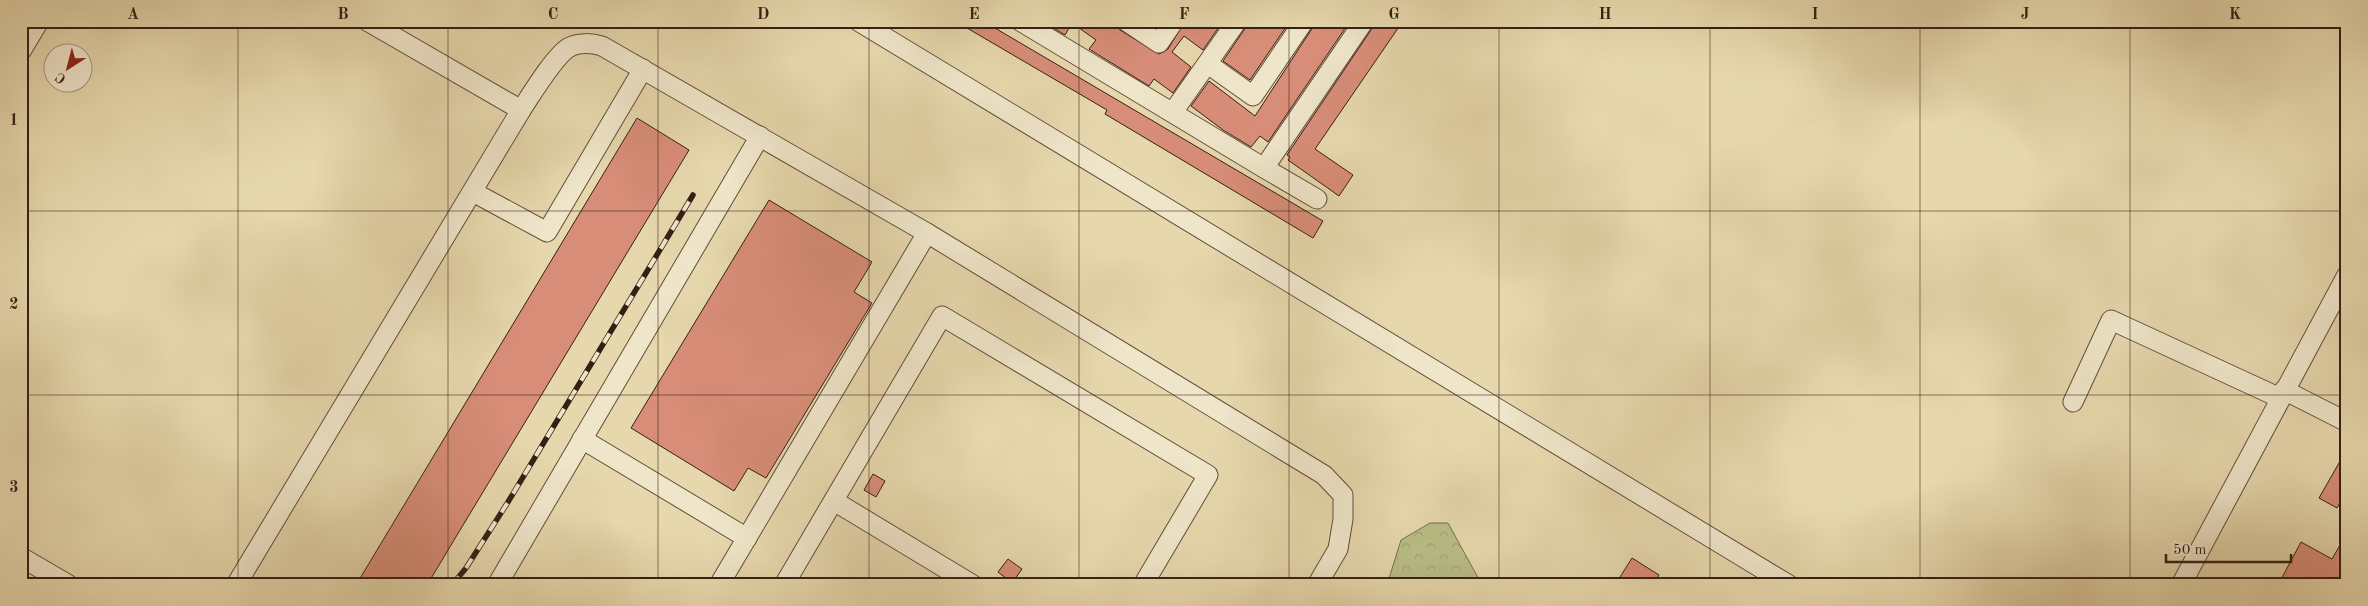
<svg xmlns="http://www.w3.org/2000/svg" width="2368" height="606" font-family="'Old Standard TT',serif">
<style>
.forest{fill:url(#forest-crowns);stroke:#776e4e}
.building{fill:#d88d78;stroke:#351f15}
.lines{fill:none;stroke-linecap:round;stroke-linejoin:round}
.minor-casing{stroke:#614d3b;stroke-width:21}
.minor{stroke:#efe5c9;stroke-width:19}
.rail-casing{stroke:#351f15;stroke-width:5.5}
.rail{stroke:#efe5c9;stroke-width:4;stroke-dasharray:11;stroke-linecap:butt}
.grid{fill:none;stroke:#351f15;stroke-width:1;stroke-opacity:0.55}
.neatline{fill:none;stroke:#351f15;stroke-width:2}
.grid-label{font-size:16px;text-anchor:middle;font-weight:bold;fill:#351f15}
</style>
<defs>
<pattern id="forest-crowns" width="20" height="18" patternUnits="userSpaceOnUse" patternTransform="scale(1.25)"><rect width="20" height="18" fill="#b9bd86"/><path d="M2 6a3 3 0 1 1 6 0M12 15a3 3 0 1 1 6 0" fill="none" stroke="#a0a273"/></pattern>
</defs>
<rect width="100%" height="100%" fill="#e6d7ac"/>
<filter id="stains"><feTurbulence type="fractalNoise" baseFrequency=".004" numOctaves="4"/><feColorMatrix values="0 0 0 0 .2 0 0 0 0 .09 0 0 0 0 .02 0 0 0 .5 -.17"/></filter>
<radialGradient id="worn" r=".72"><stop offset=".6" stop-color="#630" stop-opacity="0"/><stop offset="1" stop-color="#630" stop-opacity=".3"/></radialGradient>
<!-- forest -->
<path class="forest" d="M1430,523H1448L1482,585H1387L1401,540Z"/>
<!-- building -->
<g class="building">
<path d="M955,21H983L1323,221L1313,238L1105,114L1107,110Z"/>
<path d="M1042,21H1115L1120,30L1159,54L1168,49L1185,21H1223L1203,50L1184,36L1172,52L1191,67L1173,93L1154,79L1149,86L1089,49L1096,40L1072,23L1065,35Z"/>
<path d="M1248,21H1290L1250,80L1223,61L1246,27Z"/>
<path d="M1315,21H1350L1268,142L1260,136L1251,147L1223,130L1191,106L1209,81L1255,116L1313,27Z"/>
<path d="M1375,21H1403L1315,149L1353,175L1339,196L1288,160L1290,157L1287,155L1373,27Z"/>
<path d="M637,118L689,150L427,585H356Z"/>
<path d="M769,200L872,262L854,292L872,303L766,478L748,468L734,491L631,428Z"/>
<path d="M2347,449V491L2337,508L2319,498Z"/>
<path d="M873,474L885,481L876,497L864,490Z"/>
<path d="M2347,533V585H2278L2301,542L2332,559Z"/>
<path d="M1632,558L1659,575L1652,585H1615Z"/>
<path d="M1008,559L1022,569L1012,583L998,572Z"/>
</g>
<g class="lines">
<!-- minor casing -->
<g class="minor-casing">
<g id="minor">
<path d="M367,21L521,110"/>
<path d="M858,21L1789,585"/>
<path d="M1020,21L1264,168L1364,21"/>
<path d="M1126,21L1159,43L1174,21"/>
<path d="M21,51L39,21"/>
<path d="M1208,64L1253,96L1304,21"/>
<path d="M1173,112L1237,21"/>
<path d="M1264,168L1317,199"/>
<path d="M473,192L547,232L643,69"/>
<path d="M2284,390L2347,422"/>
<path d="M2073,402L2111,320L2280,398"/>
<path d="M582,439L747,538"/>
<path d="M834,501L973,585"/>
<path d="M21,557L69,585"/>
<path d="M236,585L521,110C531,95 554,57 568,48C578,42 592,43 602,46L927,233L1324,475L1343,495V519L1338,549L1317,585"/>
<path d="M497,585L760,136"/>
<path d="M719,585L927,233"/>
<path d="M784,585L942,316L1208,475L1143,585"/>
<path d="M2181,585L2347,275"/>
</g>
</g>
<!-- minor -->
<use href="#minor" class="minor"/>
<!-- rail casing -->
<g class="rail-casing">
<path id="rail" d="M452,585L466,568L508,502L693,195"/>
</g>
<!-- rail -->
<use href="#rail" class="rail"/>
</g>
<!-- grid -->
<path class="grid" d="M238,21V585M448,21V585M658,21V585M869,21V585M1079,21V585M1289,21V585M1499,21V585M1710,21V585M1920,21V585M2130,21V585M21,211H2347M21,395H2347"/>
<!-- margin -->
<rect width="2368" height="606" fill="none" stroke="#e6d7ac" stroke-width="55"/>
<!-- north arrow -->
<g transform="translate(68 68) rotate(216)"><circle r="24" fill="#efe5c9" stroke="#a59681"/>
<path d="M0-4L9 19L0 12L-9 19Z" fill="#8f2418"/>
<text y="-8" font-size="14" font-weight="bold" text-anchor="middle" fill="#351f15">С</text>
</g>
<!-- scale -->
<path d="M2166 554v8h125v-8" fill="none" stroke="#351f15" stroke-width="2.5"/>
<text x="2173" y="554" font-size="15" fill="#351f15" stroke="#efe5c9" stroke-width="4" paint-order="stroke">50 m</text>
<rect x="28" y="28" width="2312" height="550" class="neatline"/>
<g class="grid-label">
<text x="133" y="19">A</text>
<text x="343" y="19">B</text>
<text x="553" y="19">C</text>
<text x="763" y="19">D</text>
<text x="974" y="19">E</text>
<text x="1184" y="19">F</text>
<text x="1394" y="19">G</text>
<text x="1605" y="19">H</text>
<text x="1815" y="19">I</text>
<text x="2025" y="19">J</text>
<text x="2235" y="19">K</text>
<text x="14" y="125">1</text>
<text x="14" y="309">2</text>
<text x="14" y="492">3</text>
</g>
<rect width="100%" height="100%" filter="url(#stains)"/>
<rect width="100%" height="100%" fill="url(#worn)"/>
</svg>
